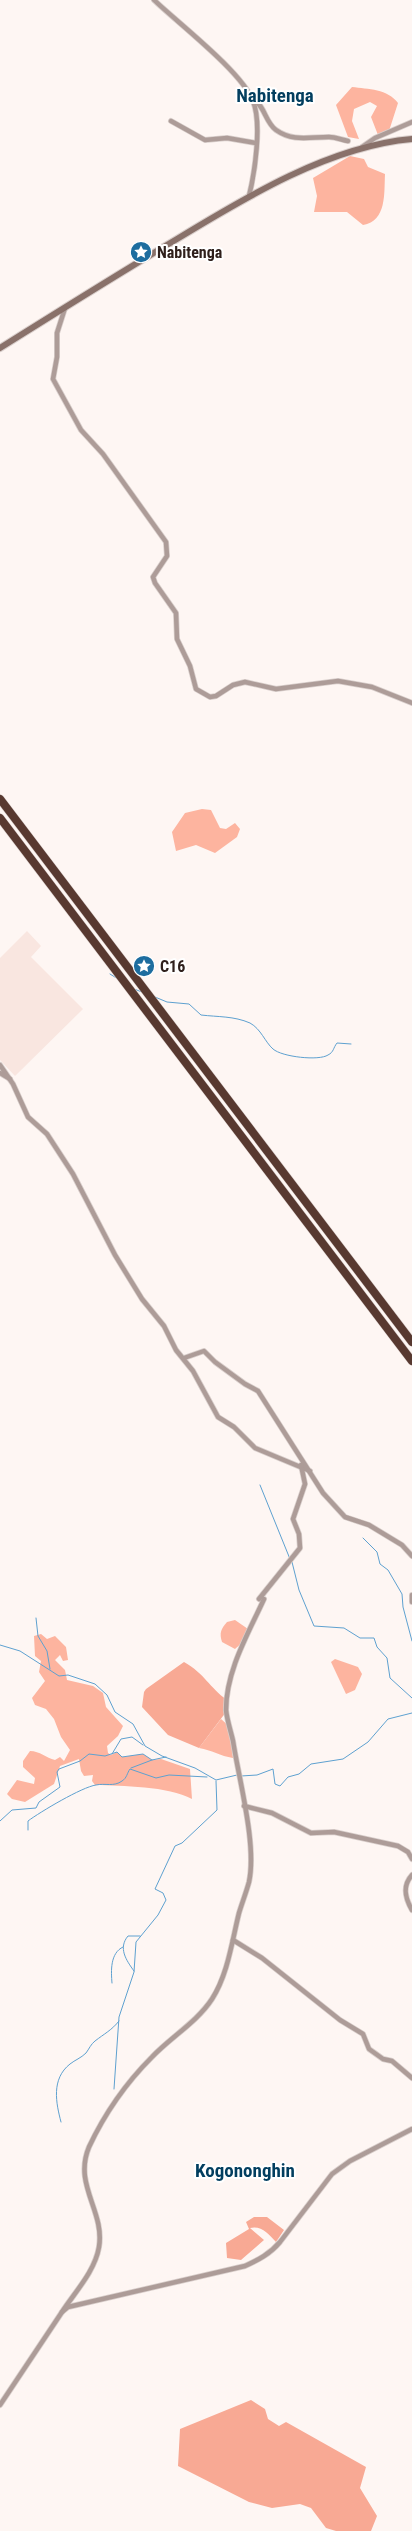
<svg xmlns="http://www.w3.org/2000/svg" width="412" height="2531" font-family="'Roboto Condensed',sans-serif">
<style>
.built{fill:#f9e6e0}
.green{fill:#fdb49f}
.forest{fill:#f8a994}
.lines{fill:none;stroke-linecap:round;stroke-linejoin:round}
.stream{stroke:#5ea1d0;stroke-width:1}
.street-casing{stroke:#d9cfcc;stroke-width:6}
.secondary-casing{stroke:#d9cfcc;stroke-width:8}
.highway-casing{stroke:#d9cfcc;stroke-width:9}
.street{stroke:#ad9c98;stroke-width:4.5}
.secondary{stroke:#89716a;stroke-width:6}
.highway{stroke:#583930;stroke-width:8}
.labels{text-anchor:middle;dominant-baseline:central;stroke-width:4;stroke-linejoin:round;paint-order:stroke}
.poi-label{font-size:16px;font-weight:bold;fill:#2f201c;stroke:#fff;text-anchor:start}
.quarter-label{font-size:19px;font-weight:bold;fill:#023e5f;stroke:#fff}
</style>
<rect width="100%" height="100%" fill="#fef6f3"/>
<!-- built -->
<path class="built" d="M27,931L41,946L31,957L83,1009L15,1076L0,1060V958Z"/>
<!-- green -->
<g class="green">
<path d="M352,87C368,89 388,89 398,103L389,131L378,135L371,117L377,106L370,102L354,109L352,121L359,139L348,137L336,105Z"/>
<path d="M350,156L364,159L368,167L385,174C384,193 387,221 363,225L347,212H314L317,196L313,178Z"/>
<path d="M202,809L211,810L220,828L226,829L235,823L240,829L237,837L215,853L196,845L176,851L172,832L185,813Z"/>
<path d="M235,1620L248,1629L243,1642L235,1649L222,1642C219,1633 221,1629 227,1622Z"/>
<path d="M41,1634L47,1639L55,1636L66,1647L68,1660L63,1661L60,1655L55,1660L65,1670L67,1680L93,1686L103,1693L106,1707L123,1726L118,1736L107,1746L108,1753L111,1755L117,1752L122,1757L143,1754L152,1760L161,1759L190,1769L192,1799C168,1786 122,1786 95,1785L92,1781L93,1775L84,1776L81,1771L79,1759L60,1766L54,1784L25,1802L12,1799L7,1794L17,1780L34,1784L35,1778L23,1767V1761L30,1751C40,1751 46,1758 55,1760L60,1757L64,1761L70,1750L61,1737L54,1719L46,1709L35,1705L32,1698L45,1681L39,1672L41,1661L35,1656L34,1636Z"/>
<path d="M335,1659L358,1667L362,1674L355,1690L346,1694L331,1662Z"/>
<path d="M221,1719L230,1727L233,1758C220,1756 212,1750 199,1748Z"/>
</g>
<!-- forest -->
<g class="forest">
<path d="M184,1662C205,1674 209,1687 227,1700L226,1712L199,1748L168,1735L142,1707L144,1692L146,1689Z"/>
<path d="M254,2217H267L284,2230L276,2242C269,2234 261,2225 250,2228L264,2240L241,2260L227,2258L226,2243L249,2229L246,2222Z"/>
<path d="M251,2400L265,2409L268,2419L279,2426L286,2422L366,2467L360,2488L377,2516L371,2531H336L326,2528L311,2508L300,2504L272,2508L249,2502L178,2466L180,2429Z"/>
</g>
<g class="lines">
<!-- stream -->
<g class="stream">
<path d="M110,974L118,979"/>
<path d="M134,989L142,992"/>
<path d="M155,997L167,1002L189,1004L201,1015C218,1017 234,1016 250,1023C261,1029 265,1042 273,1049C282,1057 319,1061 328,1055C334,1052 333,1048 337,1043L351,1044"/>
<path d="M260,1485L290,1559"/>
<path d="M363,1538L377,1552L380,1564L388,1570L402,1594L403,1607L412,1641"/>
<path d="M292,1562L299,1590L314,1626L344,1628L360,1638H374L377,1647L387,1658L390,1678L412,1698"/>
<path d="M36,1618L38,1636L47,1651L50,1669"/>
<path d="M0,1645L20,1651L59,1676L68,1675L95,1684L107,1695L115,1712L133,1724L145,1746L162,1756L195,1768L216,1780L237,1775"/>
<path d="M112,1754L121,1739L132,1737L143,1745"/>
<path d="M131,1768L152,1760"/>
<path d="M241,1776L257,1775L273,1769L275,1784L280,1786L288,1777L299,1774L311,1764L343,1759L368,1742L388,1719L412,1713"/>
<path d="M0,1821L12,1810L36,1808L39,1802L60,1787L57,1772L59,1769L80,1761L89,1754L105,1756L117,1752L122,1757L143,1754L152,1760L166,1757"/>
<path d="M28,1830V1821C40,1812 82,1787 96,1785C105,1783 114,1787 122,1781C127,1778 127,1773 130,1769L156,1778L169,1775L207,1777"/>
<path d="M134,1971C126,1960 118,1948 128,1936H140"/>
<path d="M112,1983C111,1971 110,1953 123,1947"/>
<path d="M114,2089L119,2017L134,1972L136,1942L158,1915L166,1900L163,1893L155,1889L175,1846L182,1843L217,1810L216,1781"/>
<path d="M61,2122C56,2103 51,2079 70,2064C75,2060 81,2058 86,2053C89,2049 91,2044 95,2041C104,2034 112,2030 119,2021"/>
</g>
<!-- street casing -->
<g class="street-casing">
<g id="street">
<path d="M154,0C178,23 242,72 253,101C262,123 255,172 249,196"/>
<path d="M253,99C265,106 265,122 276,130C293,142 309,137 329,137C335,137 342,140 348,141"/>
<path d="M171,121L205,140L227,138L256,143"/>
<path d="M362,147L375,138L412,122"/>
<path d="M65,308L57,333V357L53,379L81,430L103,454L166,542L167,556L153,577L155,583L176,613L177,639L190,666L196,689L210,697L216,696L233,685L245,682L276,689L338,681L372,687L412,703"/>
<path d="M0,1065L13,1084L28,1117L47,1134L73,1174L115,1255L142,1299L164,1326L176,1350L193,1371L218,1417L234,1427L255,1448L310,1471"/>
<path d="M0,1073L10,1079"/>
<path d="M184,1358L204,1351L215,1362L245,1384L258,1391L323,1493L345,1517L369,1525L402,1545L412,1556"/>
<path d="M412,1595V1602"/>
<path d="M259,1599L300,1548L299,1534L293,1519L305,1484L301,1465"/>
<path d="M244,1806L272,1813L311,1833L334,1832L398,1846L408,1852L412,1859"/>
<path d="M412,1875C402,1886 405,1898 412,1910"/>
<path d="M233,1940L262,1958L340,2020L363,2034L369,2049L383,2059L392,2061L412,2078"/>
<path d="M62,2312C75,2292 95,2271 99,2247C105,2211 73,2185 89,2147C104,2115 127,2082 152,2057C171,2037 197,2022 212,1999C228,1974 232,1941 239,1913C242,1903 246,1893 249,1882C257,1845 239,1780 233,1741C231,1732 227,1720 226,1710C226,1671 248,1634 264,1599"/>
<path d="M0,2405L62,2312L68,2307L245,2266C258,2260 270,2254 280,2242L332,2174L350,2161L412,2129"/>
</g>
</g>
<!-- secondary casing -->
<g class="secondary-casing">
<path id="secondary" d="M0,348C59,311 118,274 177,239C246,197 330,146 412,139"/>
</g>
<!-- highway casing -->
<g class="highway-casing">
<g id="highway">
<path d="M0,799L412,1342"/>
<path d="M0,818L412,1361"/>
</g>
</g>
<!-- street -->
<use href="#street" class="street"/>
<!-- secondary -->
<use href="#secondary" class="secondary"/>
<!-- highway -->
<use href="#highway" class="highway"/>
</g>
<!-- icons -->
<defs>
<g id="sight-disc" transform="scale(1.125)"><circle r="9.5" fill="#1d6d9f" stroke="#fff"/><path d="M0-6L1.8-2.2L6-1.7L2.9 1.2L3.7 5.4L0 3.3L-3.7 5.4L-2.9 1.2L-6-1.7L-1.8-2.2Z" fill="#fff"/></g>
</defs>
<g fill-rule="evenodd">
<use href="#sight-disc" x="141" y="252"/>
<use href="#sight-disc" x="144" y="966"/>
</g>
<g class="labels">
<!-- poi labels -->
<g class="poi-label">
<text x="157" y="252">Nabitenga</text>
<text x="160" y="966">C16</text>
</g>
<!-- quarter labels -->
<g class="quarter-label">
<text x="275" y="95">Nabitenga</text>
<text x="245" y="2170">Kogononghin</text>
</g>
</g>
</svg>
